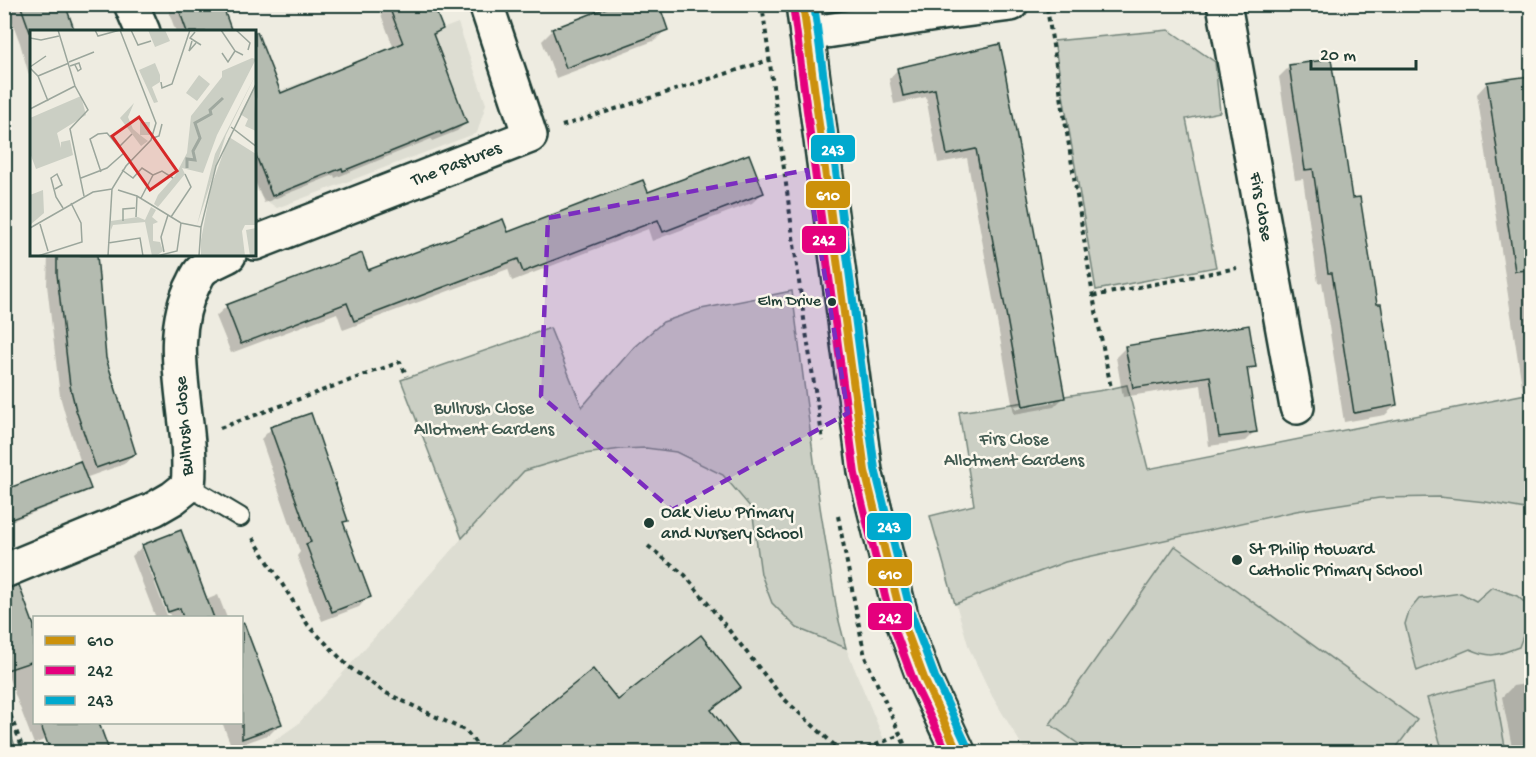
<svg xmlns="http://www.w3.org/2000/svg" width="1536" height="757" font-family="'Gochi Hand',sans-serif">
<style>
.built{fill:#ddddd2}
.green{fill:#cbcfc4;stroke:#75867c;stroke-width:1.5}
.shadow{fill:#0003;fill-rule:evenodd}
.building{fill:#b4bbb0;stroke:#1f3d34;stroke-width:1.5}
.lines{fill:none;stroke-linecap:round;stroke-linejoin:round}
.lane-casing{stroke:#1f3d34;stroke-width:22}
.street-casing{stroke:#1f3d34;stroke-width:38}
.secondary-casing{stroke:#1f3d34;stroke-width:38}
.path{stroke:#1f3d34;stroke-width:4;stroke-dasharray:4.5 4.5;stroke-linecap:butt}
.lane{stroke:#fbf7ec;stroke-width:18}
.street{stroke:#fbf7ec;stroke-width:33}
.secondary{stroke:#fbf7ec;stroke-width:33}
.bus-1-casing{stroke:#fbf7ec;stroke-width:12}
.bus-2-casing{stroke:#fbf7ec;stroke-width:12}
.bus-3-casing{stroke:#fbf7ec;stroke-width:12}
.bus-1{stroke:#cc910a;stroke-width:8}
.bus-2{stroke:#e5007d;stroke-width:8}
.bus-3{stroke:#00a9ce;stroke-width:8}
.marked{fill:#7b2cbf;fill-opacity:0.2;stroke:#7b2cbf;stroke-width:4.5;stroke-dasharray:12 8;stroke-linejoin:round}
.bus-dot{fill:#1f3d34;stroke:#fbf7ec;stroke-width:2}
.labels{text-anchor:middle;dominant-baseline:central;stroke-width:5;stroke-linejoin:round;paint-order:stroke}
.bus-label{font-size:16px;fill:#1f3d34;stroke:#fbf7ec;text-anchor:end}
.street-label{font-size:18px;fill:#1f3d34;stroke:#fbf7ec}
.park-label{font-size:18px;fill:#415a51;stroke:#fbf7ec}
.poi-label{font-size:18px;fill:#1f3d34;stroke:#fbf7ec;text-anchor:start}
.inset-river{fill:none;stroke:#9fa89f;stroke-width:3}
.inset-road{fill:none;stroke:#9ba69c;stroke-width:1.5}
.view{fill:#d62828;fill-opacity:0.15;stroke:#d62828;stroke-width:3}
.inset-edge{fill:none;stroke:#1f3d34;stroke-width:3}
.line-badge{stroke:#fbf7ec;stroke-width:2}
.badge-label{font-size:16px;text-anchor:middle;font-weight:bold;fill:#fff}
</style>
<rect width="100%" height="100%" fill="#eeece1"/>
<filter id="ink" filterUnits="userSpaceOnUse"><feTurbulence type="fractalNoise" baseFrequency=".0167" numOctaves="2"/><feDisplacementMap in="SourceGraphic" scale="12" xChannelSelector="R" yChannelSelector="G"/><feConvolveMatrix kernelMatrix="1 2 1 2 8 2 1 2 1" color-interpolation-filters="sRGB"/></filter>
<g filter="url(#ink)">
<!-- built -->
<g class="built">
<path d="M458,23L486,104L477,133L277,208L261,197L255,186V100Z"/>
<path d="M792,291L820,507L838,617L846,648L889,752H258L298,724L462,538L582,407L634,347L663,322L701,309Z"/>
<path d="M1531,393V752H1026L992,696L969,648L930,516L1148,469Z"/>
</g>
<!-- green -->
<g class="green">
<path d="M1169,30L1215,62L1220,112L1186,119L1216,267L1096,290L1054,41Z"/>
<path d="M792,291L820,507L838,617L846,648L797,628L772,603L761,574L752,509L723,475L676,452L646,448L621,449L577,455L524,471L462,538L401,380L550,328L582,407L634,347L663,322L701,309Z"/>
<path d="M1127,385L1148,469L1531,393V510L1486,502L1439,497L1379,498L1296,511L1065,562L955,604L930,516L974,505L959,412L1104,390Z"/>
<path d="M1175,546L1417,720L1393,752H1090L1050,724Z"/>
<path d="M1492,587L1517,596L1530,607L1531,614L1519,647C1496,655 1493,659 1470,649L1417,671L1405,624L1409,611L1419,599L1461,593L1476,601Z"/>
<path d="M1493,681L1506,752H1443L1427,698Z"/>
<path d="M4,716H5L17,752H5Z"/>
</g>
<!-- shadow -->
<g class="shadow">
<path d="M17,4H63L32,32V86L20,43L9,13Z"/>
<path d="M166,4H220L231,32H176Z"/>
<path d="M377,4H431L441,29L433,37L466,123L457,131L432,141L431,139L335,178L334,175L264,203L255,181V64L280,95L394,49Z"/>
<path d="M666,29L656,40L556,78L542,41L553,30Z"/>
<path d="M1290,66L1375,306L1396,405L1385,415L1344,422L1322,282L1318,283L1303,179L1295,180L1279,77Z"/>
<path d="M897,70L1005,72L1063,398L1054,407L1014,414L967,158L938,163L926,97L894,104L889,79ZM1055,399V402L1016,409L1015,406Z"/>
<path d="M1487,83L1532,101V398L1524,399L1477,94Z"/>
<path d="M763,193L752,203L652,241L648,229L512,281L508,269L343,330L337,313L231,353L216,316L227,306L367,272L507,234Z"/>
<path d="M48,255H96L105,359L134,453L124,464L85,478L89,488L84,493L4,524V492L81,463L67,421L60,396L47,285Z"/>
<path d="M1126,347L1254,366L1247,374L1255,431L1245,441L1209,446L1201,385L1123,397L1116,357Z"/>
<path d="M271,429L347,520L343,524L369,596L359,607L322,621L297,556L300,552L261,439Z"/>
<path d="M143,546L206,600L218,595L227,618H171L145,549H142L168,618H156L132,556Z"/>
<path d="M20,590L34,630V722H97L108,752H51L46,739L34,744L8,676L4,677V596Z"/>
<path d="M242,657L280,724L270,734L232,748L222,722H242Z"/>
<path d="M1532,683V752H1513L1502,697L1513,686Z"/>
</g>
<!-- building -->
<g class="building">
<path d="M20,4H65L75,32H30Z"/>
<path d="M177,4H222L232,32H187Z"/>
<path d="M388,4H433L443,29L433,34L467,123L441,134L440,132L343,171L342,168L272,196L255,153V32H257L281,93L403,43Z"/>
<path d="M616,4H659L668,30L566,68L552,29Z"/>
<path d="M1000,44L1006,72H1005L1065,398L1023,406L976,149L947,155L935,89L903,96L897,68Z"/>
<path d="M1331,59L1352,198L1360,197L1377,304H1381L1397,405L1354,413L1332,273H1328L1313,169L1305,170L1289,65Z"/>
<path d="M1529,76L1532,92V270L1515,271L1487,82Z"/>
<path d="M749,154L764,193L663,232L658,220L523,272L518,259L354,321L347,303L241,344L226,305L362,253L368,270L503,219L508,232L643,180L648,192Z"/>
<path d="M57,255H97L106,358L136,454L96,468L76,410L70,386L57,274Z"/>
<path d="M1249,325L1256,367L1247,368L1257,432L1219,437L1210,376L1133,388L1125,346Z"/>
<path d="M311,413L348,521L343,522L371,597L332,612L306,544L311,542L270,427Z"/>
<path d="M80,461L91,489L4,522V490Z"/>
<path d="M181,530L214,618H183L180,608L168,612L142,545Z"/>
<path d="M19,585L34,626V661L4,671V589Z"/>
<path d="M244,623L282,724L242,739V624Z"/>
<path d="M701,635L741,687L711,710L744,753H488L593,669L618,700Z"/>
<path d="M40,723H99L110,753H51Z"/>
</g>
<g class="lines">
<!-- lane casing -->
<g class="lane-casing">
<path id="lane" d="M188,486L240,517"/>
</g>
<!-- street casing -->
<g class="street-casing">
<g id="street">
<path d="M131,4L143,32"/>
<path id="s1" d="M1224,4L1297,407"/>
<path d="M807,34L942,13L1011,4"/>
<path id="s2" d="M255,243L530,136L486,4"/>
<path d="M4,571L154,509L173,498L188,486C195,420 161,344 194,283C196,279 198,274 201,271C206,265 222,259 229,255"/>
</g>
</g>
<!-- secondary casing -->
<g class="secondary-casing">
<path id="secondary" d="M803,4L865,471L901,616L925,681L958,752"/>
</g>
<!-- path -->
<g class="path">
<path d="M762,4L804,319L823,441"/>
<path d="M1047,8L1093,296L1111,388"/>
<path d="M562,126L769,60"/>
<path d="M1093,296L1237,268"/>
<path d="M220,428L400,362L407,376"/>
<path d="M838,516L865,657L908,752"/>
<path d="M253,538L308,625L349,667L384,692L466,731L483,752"/>
<path d="M648,546L685,575L783,698L842,752"/>
<path d="M4,698L24,752"/>
<path d="M859,752L900,735"/>
</g>
<!-- lane -->
<use href="#lane" class="lane"/>
<!-- street -->
<use href="#street" class="street"/>
<!-- secondary -->
<use href="#secondary" class="secondary"/>
<!-- bus-1 casing -->
<g class="bus-1-casing">
<path id="bus-1" d="M803,4L865,471L901,616L925,681L958,752"/>
</g>
<!-- bus-2 casing -->
<g class="bus-2-casing">
<path id="bus-2" d="M793,5L855,474L891,620L915,685L947,752"/>
</g>
<!-- bus-3 casing -->
<g class="bus-3-casing">
<path id="bus-3" d="M814,4L875,469L911,613L935,677L968,748"/>
</g>
<!-- bus-1 -->
<use href="#bus-1" class="bus-1"/>
<!-- bus-2 -->
<use href="#bus-2" class="bus-2"/>
<!-- bus-3 -->
<use href="#bus-3" class="bus-3"/>
</g>
</g>
<!-- marked area -->
<path class="marked" d="M807,170L848,413L672,510L541,396L548,218Z"/>
<!-- markers -->
<g class="bus-dot">
<circle cx="832" cy="302" r="5"/>
<circle cx="649" cy="523" r="6"/>
<circle cx="1237" cy="560" r="6"/>
</g>
<g class="labels">
<!-- bus labels -->
<g class="bus-label">
<text x="821" y="302">Elm Drive</text>
</g>
<!-- street labels -->
<g class="street-label">
<text stroke="none"><textPath href="#s2" startOffset="216">The Pastures</textPath></text>
<text stroke="none"><textPath href="#s1" startOffset="206">Firs Close</textPath></text>
<text transform="translate(185 426) rotate(-94)">Bullrush Close</text>
</g>
<!-- park labels -->
<g class="park-label">
<text x="484" y="409">Bullrush Close<tspan x="484" dy="21">Allotment Gardens</tspan></text>
<text x="1014" y="440">Firs Close<tspan x="1014" dy="21">Allotment Gardens</tspan></text>
</g>
<!-- poi labels -->
<g class="poi-label">
<text x="661" y="513">Oak View Primary<tspan x="661" dy="21">and Nursery School</tspan></text>
<text x="1249" y="550">St Philip Howard<tspan x="1249" dy="21">Catholic Primary School</tspan></text>
</g>
</g>
<!-- overview -->
<g transform="translate(30 30)">
<rect width="226" height="226" fill="#eeece1"/>
<path d="M118,0H135L140,11L125,17ZM222,28L226,29L187,105L173,143L152,138L155,144L128,177L124,174L128,165L145,146L157,123L161,86L192,47V41ZM125,33L130,45V52L122,57L128,72L124,73L109,40ZM226,44L196,105L167,195L185,124ZM169,45L180,54L167,71L156,63ZM226,55L224,68L226,101L215,96L218,89L210,84ZM51,66L56,85L27,103L31,118V112L40,110L43,125L6,139L0,123V88ZM104,73L98,87L103,99L110,105V92H120L119,105H110L118,111L111,116L90,88ZM199,107L226,124V195H215L212,201L215,226H171V210L181,157ZM13,160L14,183L0,195V165ZM121,177L126,180L122,187L128,192L123,194V211L130,212L133,221L126,226H122L115,192L83,195L81,200V191L108,187L115,190ZM226,198V226H220L216,200Z" fill="#cbcfc4"/>
<path class="inset-river" d="M157,138V129L165,130L163,121L170,108L165,93L181,84L180,80L193,68"/>
<path class="inset-road" d="M28,0L45,56L58,80L40,99L54,166M65,0L68,6L90,0M101,0L108,15L121,11M191,0L205,21L213,25M206,0L220,13L218,20M165,2L160,8L171,15M0,8L11,10L29,6M162,11L159,21L166,13M192,23L198,32L205,21M39,32L64,22M40,36L49,33L51,39L48,41L45,35M0,37L16,26M0,38L8,46L39,33M8,46L18,71M131,52L132,58L142,54L160,0M0,79L45,56M201,97L227,117M123,108L129,106L132,94M89,117L102,104M92,140L103,148L112,138L123,145L111,168M71,142L60,109L68,104L77,103L101,131M123,145L132,141L143,148M51,148L77,138L94,123M25,159L32,155L27,144L21,148L26,167L33,178M88,160L107,166L151,193L171,197M106,187L107,166M141,187L161,157L155,144M93,191V179L105,178M10,194L18,221M0,198L63,162L82,159M78,213L110,208L113,226M134,222L131,207L138,185M8,226L52,212L51,193L41,173M78,226L82,159L96,136L121,110L126,93L90,0M127,226L147,221L151,193M169,226L171,197L186,136L227,52"/>
<path class="view" d="M109,87L147,141L120,160L82,106Z"/>
<rect width="226" height="226" class="inset-edge"/>
</g>
<g class="line-badge">
<rect x="810" y="134" width="46" height="29" rx="6" fill="#00a9ce"/>
<rect x="805" y="180" width="46" height="29" rx="6" fill="#cc910a"/>
<rect x="801" y="225" width="46" height="29" rx="6" fill="#e5007d"/>
<rect x="866" y="512" width="46" height="29" rx="6" fill="#00a9ce"/>
<rect x="867" y="558" width="46" height="29" rx="6" fill="#cc910a"/>
<rect x="867" y="602" width="46" height="29" rx="6" fill="#e5007d"/>
</g>
<g class="badge-label">
<text x="833" y="155">243</text>
<text x="828" y="200">610</text>
<text x="824" y="245">242</text>
<text x="889" y="532">243</text>
<text x="890" y="579">610</text>
<text x="890" y="623">242</text>
</g>
<!-- margin -->
<rect width="1536" height="757" fill="none" stroke="#fbf7ec" stroke-width="24"/>
<rect x="12" y="12" width="1512" height="733" fill="none" stroke="#1f3d34" stroke-width="2" filter="url(#ink)"/>
<!-- legend -->
<rect x="33" y="616" width="210" height="108" fill="#fbf7ec" stroke="#a3ada2" stroke-width="1.5"/>
<rect x="45" y="636" width="30" height="9" fill="#cc910a" stroke="#a3ada2" stroke-width="1.5"/>
<text x="87" y="646" font-size="18" fill="#1f3d34">610</text>
<rect x="45" y="666" width="30" height="9" fill="#e5007d" stroke="#a3ada2" stroke-width="1.5"/>
<text x="87" y="676" font-size="18" fill="#1f3d34">242</text>
<rect x="45" y="696" width="30" height="9" fill="#00a9ce" stroke="#a3ada2" stroke-width="1.5"/>
<text x="87" y="706" font-size="18" fill="#1f3d34">243</text>
<!-- scale -->
<path d="M1311 60v9h105v-9" fill="none" stroke="#1f3d34" stroke-width="3"/>
<text x="1320" y="60" font-size="18" fill="#1f3d34" stroke="#fbf7ec" stroke-width="4.5" paint-order="stroke">20 m</text>
</svg>
